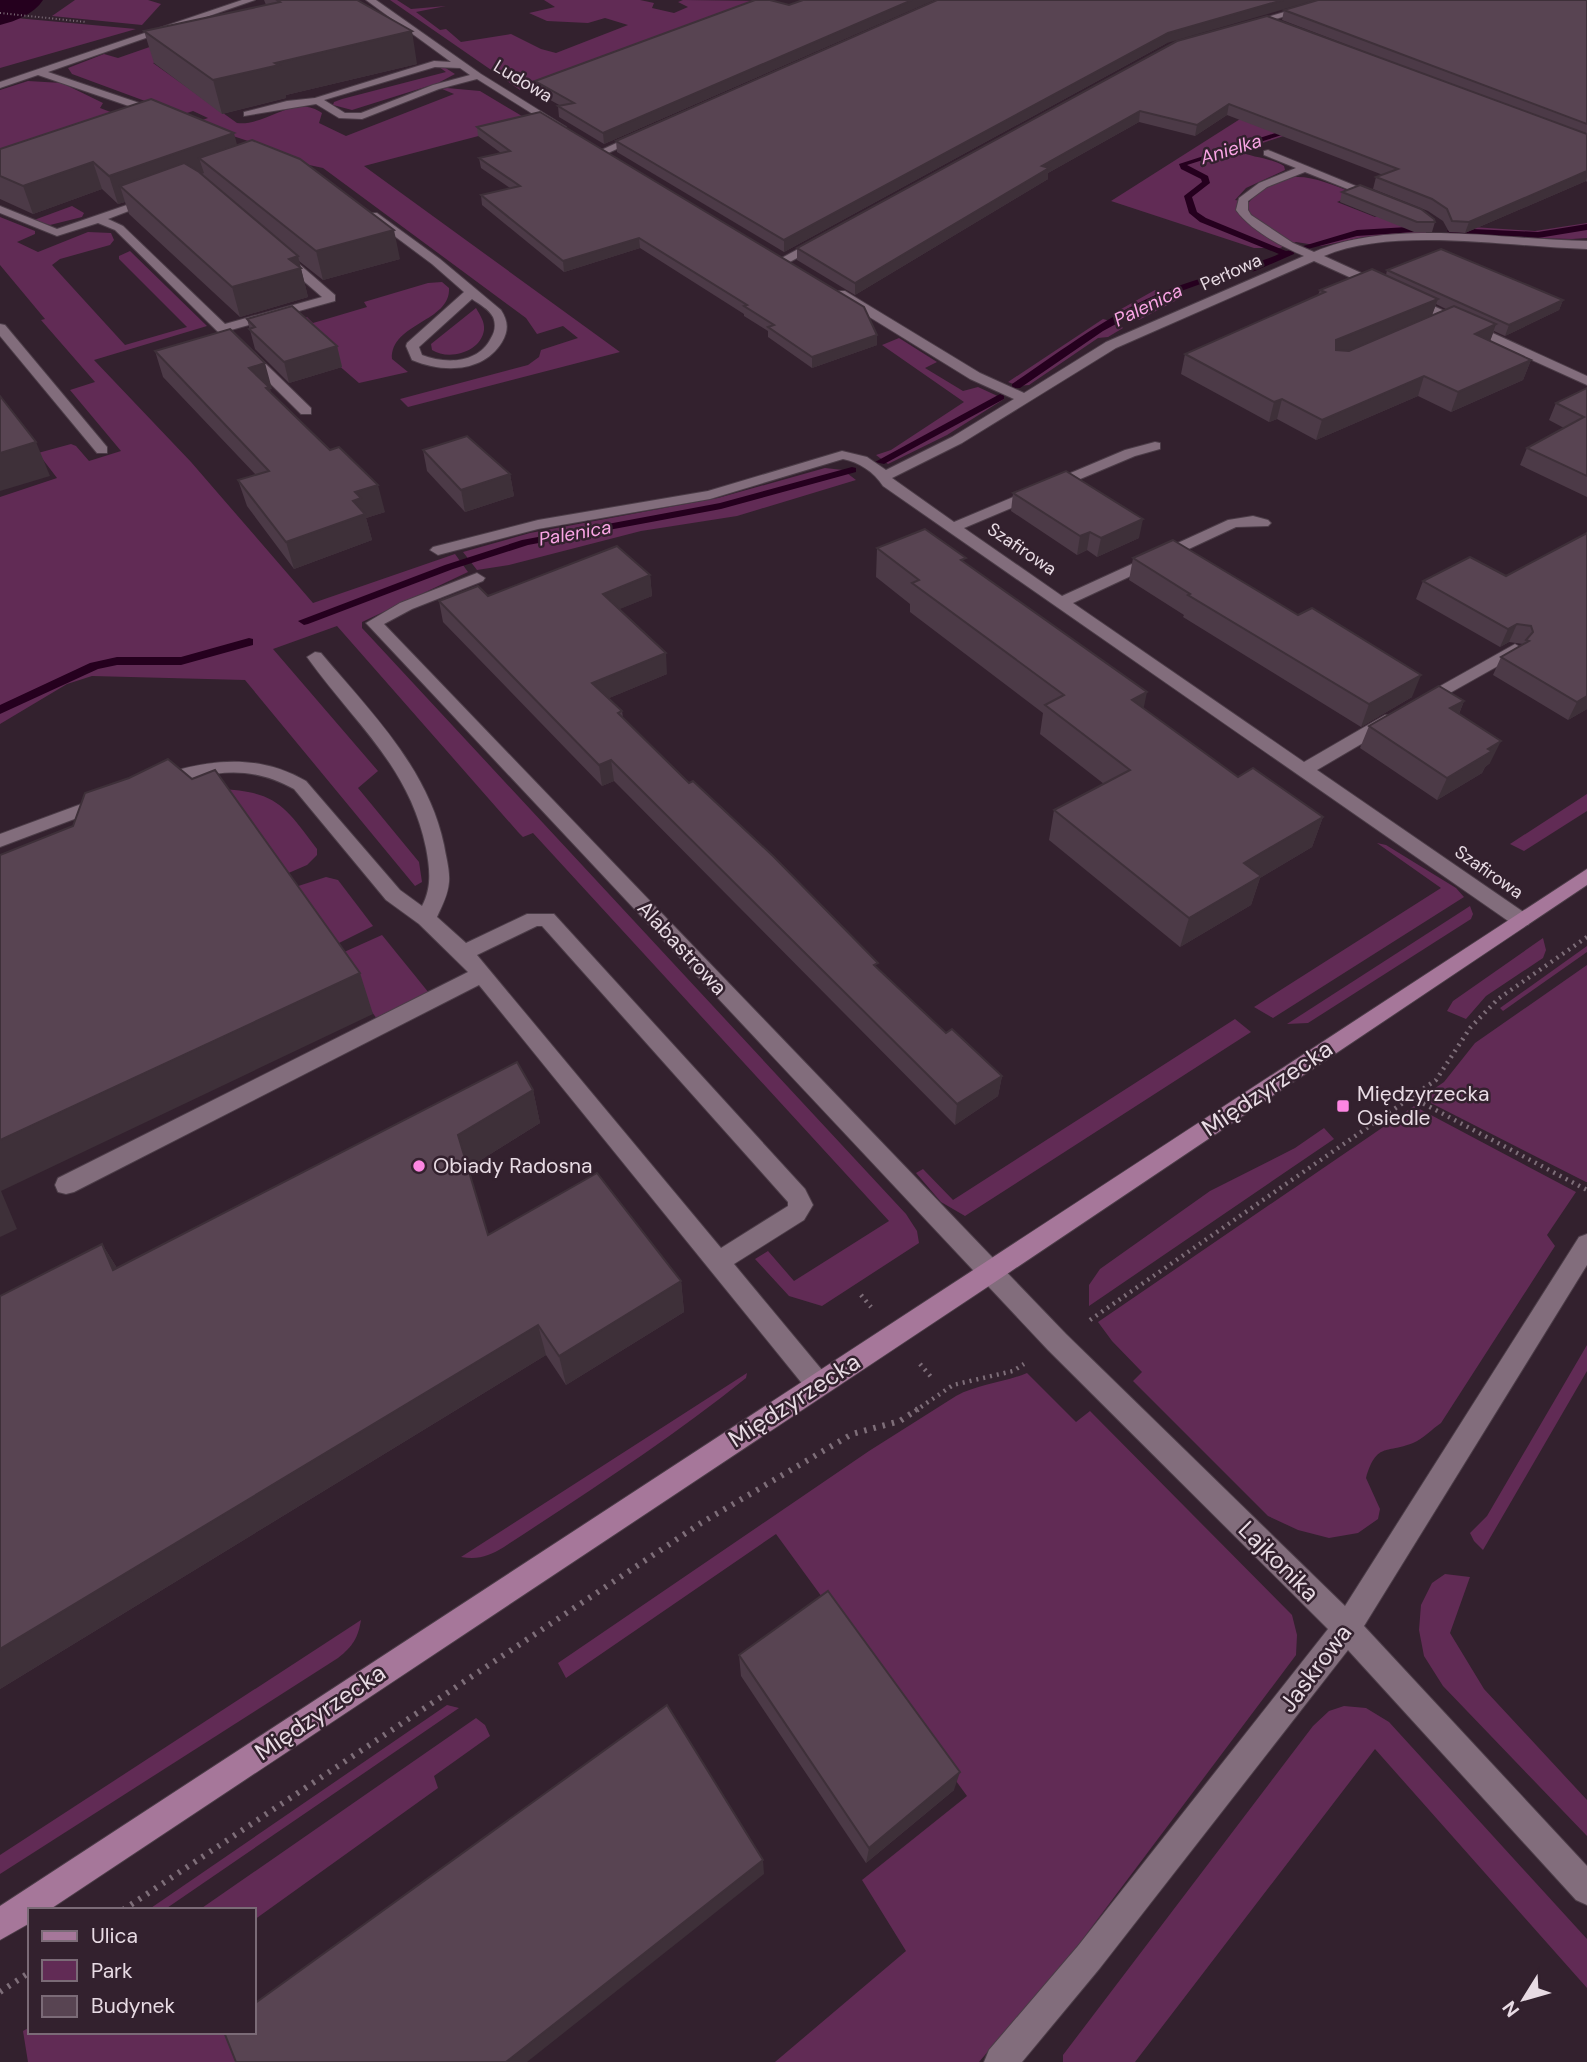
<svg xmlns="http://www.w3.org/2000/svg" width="1587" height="2062" font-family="'DM Sans',sans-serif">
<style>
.green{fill:#612b55}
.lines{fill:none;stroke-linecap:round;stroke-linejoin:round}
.stream{fill:#25001e;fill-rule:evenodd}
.river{fill:#25001e;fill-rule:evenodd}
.minor-casing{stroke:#4b3c47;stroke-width:2}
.major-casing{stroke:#4b3c47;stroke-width:2}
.path-far2{stroke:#7e6e79;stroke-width:2;stroke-dasharray:1 2.5;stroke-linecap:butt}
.path-far1{stroke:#7e6e79;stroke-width:4.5;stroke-dasharray:2 5;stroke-linecap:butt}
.path{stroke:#7e6e79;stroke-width:6;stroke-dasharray:2.5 7;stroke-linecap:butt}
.minor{fill:#826d7c;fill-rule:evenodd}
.major{fill:#a6779a;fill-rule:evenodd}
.wall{fill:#4c3a47;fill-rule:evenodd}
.shaded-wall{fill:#3e3039}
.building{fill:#584452;stroke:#3e3039;stroke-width:2}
.poi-dot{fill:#fd86e2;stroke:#33212e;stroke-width:2.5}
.labels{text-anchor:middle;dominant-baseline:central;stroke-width:5;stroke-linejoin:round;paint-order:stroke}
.far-street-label{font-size:18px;fill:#e8dbe4;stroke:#33212e}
.far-water-label{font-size:19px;font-style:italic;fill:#faa5e5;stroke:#33212e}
.street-label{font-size:21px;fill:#e8dbe4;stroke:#33212e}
.poi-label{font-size:21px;fill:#e8dbe4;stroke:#33212e;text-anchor:start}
.near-street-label{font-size:24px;fill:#e8dbe4;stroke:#33212e}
</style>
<rect width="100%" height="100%" fill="#33212e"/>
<!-- green -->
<g class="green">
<path d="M75,0H148L161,4L142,25L52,16Z"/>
<path d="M390,0H397L411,9L446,6L416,12L440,30L446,29L461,42L511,34L541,49L556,53L628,25L605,18L588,23L547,21L529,13L555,7L544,0H640L654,3L652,8L674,13L688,7L678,2L683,0L763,1L520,90Z"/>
<path d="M5,17L136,29L0,68V19Z"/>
<path d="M210,26L216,49L153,63L237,123C264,127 295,93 322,113L319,123L346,136L454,94L442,89L447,88L480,91L532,122L364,166L620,352L408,407L400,399L528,365L539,357L541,350L578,338L563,326L537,334L526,318L323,168L300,163L251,142L194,123L208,118L193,111L178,116L164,108L72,74L68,68L104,54L118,58Z"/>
<path d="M439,67H444L455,74L438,83L352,110L333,105L334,102L342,99L446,72Z"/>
<path d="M28,81L62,83L103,103L100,108L150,127L0,178V90Z"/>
<path d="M1284,91L1322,123L1239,151C1252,158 1269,157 1284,166L1285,170L1246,188L1235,200L1249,202C1286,163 1313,177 1356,194L1337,202L1375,217L1395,209L1423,225L1427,235L1364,237L1321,246L1296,242L1280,248H1254L1111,201Z"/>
<path d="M72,206L84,213L82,217L50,225L34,220Z"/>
<path d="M0,217L35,231V234L17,242L38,252L88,232L111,233L114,240L110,245L60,259L52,265L125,345L187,327L119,259V256L130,251L207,326L94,360L191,462L313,603L455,554L468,572L362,622V628L906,1214L917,1231L919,1243L822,1306L789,1296L755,1259L768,1251L794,1281L889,1221L533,833L523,837L518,832L337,626L273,649L378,771L358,788L419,862L422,882L415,886L245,680L92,676L67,684L0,724V497L57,478L38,453L71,444L76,446L89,461L121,451L70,390L95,382L41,320L45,319L0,265Z"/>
<path d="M1587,223V238L1572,239L1461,236L1457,226L1535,231Z"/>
<path d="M442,282L449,288C451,322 390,323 392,359L408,372L359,383L291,324L307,317L313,323L367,307L364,302L428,283Z"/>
<path d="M1155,290L1177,300L1139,320L1114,313Z"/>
<path d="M476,308C480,315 485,322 484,330C481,352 449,361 432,350L431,344Z"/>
<path d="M1103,319L1118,323L1123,328L1108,337L1098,338L1029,385L1019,386L1008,382Z"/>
<path d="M899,338L937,362L925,368L963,391L978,387L1004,399L947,435L888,464L876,455L891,450L964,402L882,345Z"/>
<path d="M825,468L843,470L856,480L737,516L641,531L509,565L477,570L463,552L530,533L718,498Z"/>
<path d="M218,789C276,791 284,805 317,849V855L307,865L277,878Z"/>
<path d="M1587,794V811L1524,851L1510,844Z"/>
<path d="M1377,843L1386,845L1456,888L1464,897L1273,1018L1254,1007L1441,888Z"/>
<path d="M326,877L338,880L373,926L327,949L286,890Z"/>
<path d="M1470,906L1473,914L1471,919L1308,1023L1287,1024Z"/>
<path d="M382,935L429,993L377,1019L333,957Z"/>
<path d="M1543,938L1546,950L1543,958L1486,996L1466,1019L1447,1011L1453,1001Z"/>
<path d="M1587,946V952L1503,1011L1500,1008Z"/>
<path d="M1587,965V1182H1586L1427,1101L1425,1095L1444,1082L1475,1043Z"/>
<path d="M1235,1019L1251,1032L965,1216L941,1202L916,1173L923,1169L953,1200Z"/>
<path d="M1414,1106L1576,1192L1547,1235L1555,1246L1441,1423C1432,1429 1423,1439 1413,1443C1385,1454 1377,1442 1366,1478L1380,1509L1378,1519L1358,1533L1329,1538L1298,1530L1268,1516L1133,1381L1142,1372L1112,1341L1098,1322Z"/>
<path d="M1324,1128L1334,1139L1089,1306V1285L1100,1269L1210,1191L1295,1148Z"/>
<path d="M1587,1345V1371L1483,1550L1474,1541L1470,1533L1487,1516Z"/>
<path d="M747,1373L746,1378C669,1440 586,1493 504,1547C489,1556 479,1560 461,1557Z"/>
<path d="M1027,1373L1076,1422L1090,1411L1292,1615L1297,1635L1296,1655L1079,1944L979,2062H775L906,1951L862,1880L967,1796L776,1534L566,1678L558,1663L869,1451L956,1396C978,1384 1003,1383 1027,1373Z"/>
<path d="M1445,1574L1470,1577L1450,1633L1484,1689L1587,1800V1836L1443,1686L1424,1656L1419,1630L1421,1605L1432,1583Z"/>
<path d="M361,1620C358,1638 353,1646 338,1658L0,1874V1855Z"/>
<path d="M447,1705L459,1708L164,1910H148Z"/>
<path d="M1344,1706L1366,1708L1389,1722L1587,1939V1988L1375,1749L1135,2062H1063V2055L1313,1726L1329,1711Z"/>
<path d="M476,1718L485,1725L490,1736L434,1776L438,1788L254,1920V1910H199Z"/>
<path d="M30,2027V2032H241L252,2062H28L23,2031Z"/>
</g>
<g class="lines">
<!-- stream -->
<g class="stream">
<path d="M1294,127L1301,129L1187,165L1208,176L1210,183L1192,197L1197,212L1206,218L1286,251L1294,250V254L1255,271L1220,277L1170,295L1103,331L1020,388H1012V384C1061,351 1110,313 1165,291C1202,275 1242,270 1279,254L1200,222L1189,213L1184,196L1202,182L1201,179L1181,169L1179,164Z"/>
<path d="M1587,224V230L1538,238L1451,234L1447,231L1451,228L1538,232Z"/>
<path d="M1425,226L1428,227V231L1357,236L1304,250L1300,247L1357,230Z"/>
<path d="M1000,394L1004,395V399L884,464L875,462Z"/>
<path d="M852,467L856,468V472L721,509L528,545L453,569L308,624L304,625L298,621L445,565L522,540L720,503Z"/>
<path d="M249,638L253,639V645L181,665H117L98,669L0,714V705L90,663L117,657H181Z"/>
</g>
<!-- river -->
<path class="river" d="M0,0H43C34,14 16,21 0,25Z"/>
<!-- minor casing -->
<g class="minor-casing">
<g id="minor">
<path d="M242,0H255L48,72L166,112V116H158L38,75L0,88V82Z"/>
<path d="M366,0H376L481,74L566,127L557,129L477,79L439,89L362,119L339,118L316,104L244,116V112L287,101L315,98L434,61L451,62ZM435,67L460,68L470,75L433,85L361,113H345L324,100Z"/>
<path d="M1325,0H1339L1249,27L1241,25Z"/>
<path d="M638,133L647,135L606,154L597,152Z"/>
<path d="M1268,150L1385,198L1375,200L1305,172L1267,187L1248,201V210L1251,215L1293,243L1314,252C1393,218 1502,240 1587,241V249C1510,247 1394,226 1324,256L1587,376V385L1314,261L1116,348L962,443L892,478L954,522L1125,450L1155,442L1160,443V449L1135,456L964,528L1062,596L1228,520L1253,516L1268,520L1271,523L1268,526L1236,527L1073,603L1304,762L1385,715H1397L1400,719L1397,723L1317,770L1528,915L1531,920L1528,925H1514L883,486C874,472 859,462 843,459L710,499L538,529L438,555L430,550L433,547L538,520L708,491L842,451L867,457L886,470L952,437L1014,399L970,379L837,297V291H845L980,373L1024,393L1106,342L1304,256C1281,246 1251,231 1236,210L1239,198L1259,183L1296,168L1264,155V151Z"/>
<path d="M150,197L160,199L108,219L123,226L225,324L322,297L276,257V251H284L335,295V301L231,330L311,408V414H301L115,230L98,223L57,236L0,213V206L57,229Z"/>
<path d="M369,213H377L440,259L501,310C508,321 509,330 502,342C483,373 443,373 412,360L406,346L407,343L464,292L432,264L369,217ZM472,299C479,304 489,309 493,317C496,324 495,332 491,338C478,364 445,364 422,355L419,347Z"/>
<path d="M822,236L826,238V242L788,263L778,260Z"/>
<path d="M0,324L5,325L107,447V453H97L0,336Z"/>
<path d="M477,573L485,578L483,581L412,609L384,624L1066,1334L1345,1606L1579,1237L1587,1234V1265L1364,1626L1587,1866V1905L1576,1900L1348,1650L1100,1968L1022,2062H984L989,2050L1078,1946L1328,1629L1048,1350L366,623L400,603Z"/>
<path d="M1515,644L1523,649L1521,653L1425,707H1413L1410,703Z"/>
<path d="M315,652L321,653C370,711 428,768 444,845C446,857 450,870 449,882C448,895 442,906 437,917L466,943L527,914H554L805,1189L813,1205L804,1220L734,1264L827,1376L831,1384L827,1392L818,1396L809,1392L479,985L74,1192L66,1194L58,1192L55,1185L58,1178L468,972L419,924L386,900L294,789C245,762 209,773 159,787L150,781L153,777C207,760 255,752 306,781L400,890L422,906C432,887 430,869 426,848C409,765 353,722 307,657ZM537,926H542L788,1202V1206L721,1248L477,955Z"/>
<path d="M103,796L109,798L112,802L109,806L0,847V834Z"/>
</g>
</g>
<!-- major casing -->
<g class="major-casing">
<path id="major" d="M1587,869V885L998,1280L49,1910H30V1923L0,1940V1906Z"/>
</g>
<!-- path-far2 -->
<path class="path-far2" d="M0,13L86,22"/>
<!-- path-far1 -->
<g class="path-far1">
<path d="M1411,1097L1587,1190"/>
<path d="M861,1295L871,1307"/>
<path d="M1090,1320L1436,1080L1470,1028L1498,999L1587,937"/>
<path d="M920,1364L932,1378"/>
<path d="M915,1411L953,1385L1013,1371L1024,1364"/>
</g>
<!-- path -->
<g class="path">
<path d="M123,1910L701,1523L852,1434L900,1421L918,1409"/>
<path d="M0,1992L30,1972"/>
</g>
<!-- minor -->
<use href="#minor" class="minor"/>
<!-- major -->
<use href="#major" class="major"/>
</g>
<!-- wall -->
<g class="wall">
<path d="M264,0H357L417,64L286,95V98L222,114L154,63L144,31L266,5Z"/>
<path d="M803,0H934L604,144L559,117L558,106H561L536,92L535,81L789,5Z"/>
<path d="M1587,0V182L1586,181L1465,233L1449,232L1443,221L1428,211L1373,189L1376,177L1383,175L1227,115L1195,136L1139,122L1048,173V179L855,295L797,260V248L1177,41L1405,67L1282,20L1284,10Z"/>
<path d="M1167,43L784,252L617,152L616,141Z"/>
<path d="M477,127L877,345L812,368L768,337V331L744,316V314L640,248L564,272L482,205L481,195L510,188L481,168L479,158L501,153L478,136Z"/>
<path d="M238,145L400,259L323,280L299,261L308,297L240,317L129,214L125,202L118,204L102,189L33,214L0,199V149Z"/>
<path d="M1342,192L1435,222L1432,232H1414L1340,202Z"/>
<path d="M1387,270L1563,300L1559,310L1505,336L1494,331L1490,341L1531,360L1523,380L1451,412L1418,396L1316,440L1277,419L1269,422L1181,374L1185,354L1318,295L1320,290L1386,275ZM1436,304L1446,309L1432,315Z"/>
<path d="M247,319L337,346L342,367L289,383L255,349Z"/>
<path d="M155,351L272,389H270L271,393L385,512L366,518L372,540L294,569L247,506L238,480L256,475L163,377Z"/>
<path d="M1587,388V497L1520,465L1527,448L1564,428L1549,420L1556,403Z"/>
<path d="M423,450L510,474L514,496L465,512L427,471Z"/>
<path d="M1013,493L1139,538L1097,557L1087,550L1077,555L1011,511Z"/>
<path d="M1587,533V709L1568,720L1493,675L1501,657L1523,644L1509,642L1500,647L1416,599L1423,581L1506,576Z"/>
<path d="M877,548L966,564L1144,709L1238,777L1323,817L1312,847L1260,878L1251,905L1180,947L1049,840L1054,810L1104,784L1040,734L1043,713L910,612V604L876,577Z"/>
<path d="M1133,558L1298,615L1412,697L1361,727L1183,617L1184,615L1129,580Z"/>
<path d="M650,575L652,596L619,609L667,674L609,698L622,711L623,718L877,969L946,1033L1002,1076L998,1096L955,1125L614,781L602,786L443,622L439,601Z"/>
<path d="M1464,701L1459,714L1490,763L1485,767L1482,773L1437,800L1360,748L1369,726Z"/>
<path d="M533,1090L540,1123L468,1168L488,1235L681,1281L684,1312L566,1385L546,1355L0,1689V1296L102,1244L117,1268Z"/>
<path d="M739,1655L954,1790L866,1863L741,1676Z"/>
</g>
<!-- shaded-wall -->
<g class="shaded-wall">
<path d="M912,0H934L604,144L603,133Z"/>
<path d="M1283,0H1316L1167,43L784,252V240L1168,33Z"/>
<path d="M412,31L417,64L286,95V98L222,114L213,80L275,63Z"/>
<path d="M1229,104L1227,115L1195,136L1197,125Z"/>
<path d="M1140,111L1139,122L1048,173V179L855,295V283L1042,166Z"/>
<path d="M234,133L241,160L199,158L204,173L134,199L120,186L125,202L118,204L109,176Z"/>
<path d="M93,162L102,189L33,214L23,186Z"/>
<path d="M1587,171V177L1586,181L1465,233L1469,222Z"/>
<path d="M394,230L400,259L323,280L316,251Z"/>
<path d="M639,238L640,248L564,272L563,261Z"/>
<path d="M298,256L308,297L240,317L232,287L289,259Z"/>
<path d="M1438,299L1431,318L1331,360L1336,340Z"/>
<path d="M1563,300L1559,310L1505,336L1509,325Z"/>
<path d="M1496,324L1489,344L1475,334Z"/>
<path d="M877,335V345L812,368V357Z"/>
<path d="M337,346L342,367L289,383L284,362Z"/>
<path d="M1531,360L1523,380L1451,412L1458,392Z"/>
<path d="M265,363L272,389H270L276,412L249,368Z"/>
<path d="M1424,376L1418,396L1316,440L1322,420Z"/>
<path d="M1282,399L1277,419L1269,422L1274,402Z"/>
<path d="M36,442L50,476L0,491V453Z"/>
<path d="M510,474L514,496L465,512L461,490Z"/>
<path d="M378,485L385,512L366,518L372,540L294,569L286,542L353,501L355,492Z"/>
<path d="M1143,519L1139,538L1097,557L1101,538Z"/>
<path d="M1090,532L1087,550L1077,555L1080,536Z"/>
<path d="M650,575L652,596L605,615L603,594Z"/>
<path d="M1517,624L1509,642L1500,647L1508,629Z"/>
<path d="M666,653L667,674L595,704L592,683Z"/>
<path d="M1421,675L1412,697L1361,727L1369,704Z"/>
<path d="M1147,692L1141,721L1132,700Z"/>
<path d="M1587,696V709L1568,720L1577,702Z"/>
<path d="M1464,701L1455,723L1450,708Z"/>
<path d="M1501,741L1490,763L1485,767L1482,773L1437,800L1447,778Z"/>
<path d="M611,760L614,781L602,786L599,765Z"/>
<path d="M1323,817L1312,847L1260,878L1251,905L1180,947L1189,918L1244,863Z"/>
<path d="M360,973L373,1014L1,1191L17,1229L0,1237V1140Z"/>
<path d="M1002,1076L998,1096L955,1125L957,1104Z"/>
<path d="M533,1090L540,1123L468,1168L458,1135Z"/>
<path d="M102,1244L122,1276L113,1270Z"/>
<path d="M681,1281L684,1312L566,1385L559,1356Z"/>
<path d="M538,1325L546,1355L0,1689V1649Z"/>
<path d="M960,1772L954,1790L866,1863L869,1848Z"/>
<path d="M763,1860L764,1874L527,2062H506Z"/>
</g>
<!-- building -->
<g class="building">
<path d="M277,0H357L412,31L275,63L279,65L213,80L144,31L280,2Z"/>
<path d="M755,0H770L789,5L803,0H912L603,133L558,106L574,103L535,81Z"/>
<path d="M937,0H1283L1168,33L784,240L616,141Z"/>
<path d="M1318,0H1587V124L1284,10Z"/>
<path d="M1267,16L1587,134V171L1469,222L1452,221L1447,209L1432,199L1376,177L1398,169L1229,104L1197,125L1140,111L1042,166L1049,168L855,283L797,248L1177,41Z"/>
<path d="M151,99L234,133L109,176L93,162L23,186L0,176V149Z"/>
<path d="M540,112L864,307L877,335L812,357L768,327L774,325L744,306L747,305L639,238L563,261L481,195L520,186L479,158L510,151L477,127Z"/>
<path d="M252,140L300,159L394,230L316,251L199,158Z"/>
<path d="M184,163L199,172L298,256L289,259L301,268L232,287L120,186Z"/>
<path d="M1360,185L1421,209L1434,219L1435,222H1417L1342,192Z"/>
<path d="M1441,249L1563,300L1509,325L1387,270Z"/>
<path d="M1372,269L1438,299L1336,340V350L1349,351L1454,306L1496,324L1475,334L1531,360L1458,392L1424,376L1322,420L1282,399L1274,402L1185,354L1325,292L1320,290Z"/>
<path d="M292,306L337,346L284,362L249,329L255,327L247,319Z"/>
<path d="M230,329L265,363L249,368L269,387L266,388L330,450L339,447L378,485L355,492L361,498L353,501L365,514L286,542L238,480L269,471L155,351Z"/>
<path d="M1587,388V476L1527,448L1584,417L1556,403Z"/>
<path d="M0,396L36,442L0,453Z"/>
<path d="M467,436L510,474L461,490L423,450Z"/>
<path d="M1066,471L1143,519L1101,538L1090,532L1080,536L1013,493Z"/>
<path d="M925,529L966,558L961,560L1147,692L1132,700L1238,777L1253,768L1323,817L1244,863L1261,876L1189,918L1054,810L1130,770L1045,705L1064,695L912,583L919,580L877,548Z"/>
<path d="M1587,533V696L1577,702L1501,657L1529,641L1526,640L1533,632L1531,626L1517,624L1508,629L1423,581L1470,557L1506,576Z"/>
<path d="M1173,540L1298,615L1312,608L1421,675L1369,704L1188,595L1190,594L1133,558Z"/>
<path d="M617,546L650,575L603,594L666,653L592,683L622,711L618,713L689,783L693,781L773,856L878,963L874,965L946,1033L952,1029L1002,1076L957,1104L611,760L599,765L439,601L478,586L488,596Z"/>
<path d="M1439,686L1464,701L1450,708L1501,741L1488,749L1492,751L1447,778L1369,726Z"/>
<path d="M168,759L192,779L215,770L360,973L0,1140V855L73,826L85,793L129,778Z"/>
<path d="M517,1062L533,1090L458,1135L488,1235L597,1173L681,1281L559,1356L538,1325L0,1649V1296L102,1244L113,1270Z"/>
<path d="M828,1591L960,1772L869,1848L739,1655Z"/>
<path d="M667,1705L763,1860L506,2062H236L224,2032H254V2004Z"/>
</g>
<!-- markers -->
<g class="poi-dot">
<rect x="1336" y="1099" width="14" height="14" rx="3.5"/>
<circle cx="419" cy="1166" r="7"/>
</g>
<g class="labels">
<!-- far-street labels -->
<g class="far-street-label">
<text transform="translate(523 81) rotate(31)">Ludowa</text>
<text transform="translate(1231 272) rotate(-24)">Perłowa</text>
<text transform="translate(1022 549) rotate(34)">Szafirowa</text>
<text transform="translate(1489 872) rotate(35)">Szafirowa</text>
</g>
<!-- far-water labels -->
<g class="far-water-label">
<text transform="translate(1231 149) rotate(-17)">Anielka</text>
<text transform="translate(1148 305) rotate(-26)">Palenica</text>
<text transform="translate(575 533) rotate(-10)">Palenica</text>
</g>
<!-- street labels -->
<g class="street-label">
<text transform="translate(682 948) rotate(47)">Alabastrowa</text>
</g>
<!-- poi labels -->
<g class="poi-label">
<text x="1357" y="1094">Międzyrzecka<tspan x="1357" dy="24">Osiedle</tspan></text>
<text x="433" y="1166">Obiady Radosna</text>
</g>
<!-- near-street labels -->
<g class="near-street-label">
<text transform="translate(1267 1088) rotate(-34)">Międzyrzecka</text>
<text transform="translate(794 1400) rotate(-33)">Międzyrzecka</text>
<text transform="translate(1279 1561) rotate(45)">Lajkonika</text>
<text transform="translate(1315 1668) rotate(-53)">Jaskrowa</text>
<text transform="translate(320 1712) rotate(-34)">Międzyrzecka</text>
</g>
</g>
<!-- legend -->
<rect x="28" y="1908" width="228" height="126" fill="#33212e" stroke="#7b6b77" stroke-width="2"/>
<rect x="42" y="1931" width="35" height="10" fill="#a6779a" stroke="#7b6b77" stroke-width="2"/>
<text x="91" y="1943" font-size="21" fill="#e8dbe4">Ulica</text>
<rect x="42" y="1960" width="35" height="21" fill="#612b55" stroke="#7b6b77" stroke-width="2"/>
<text x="91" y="1978" font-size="21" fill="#e8dbe4">Park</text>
<rect x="42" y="1996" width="35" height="21" fill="#584452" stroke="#7b6b77" stroke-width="2"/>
<text x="91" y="2013" font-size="21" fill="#e8dbe4">Budynek</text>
<!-- north arrow -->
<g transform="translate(1524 1999) rotate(233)" stroke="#33212e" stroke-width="5" paint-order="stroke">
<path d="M0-5L12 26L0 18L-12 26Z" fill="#e8dbe4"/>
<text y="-10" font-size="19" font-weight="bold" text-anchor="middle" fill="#e8dbe4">N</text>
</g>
</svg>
